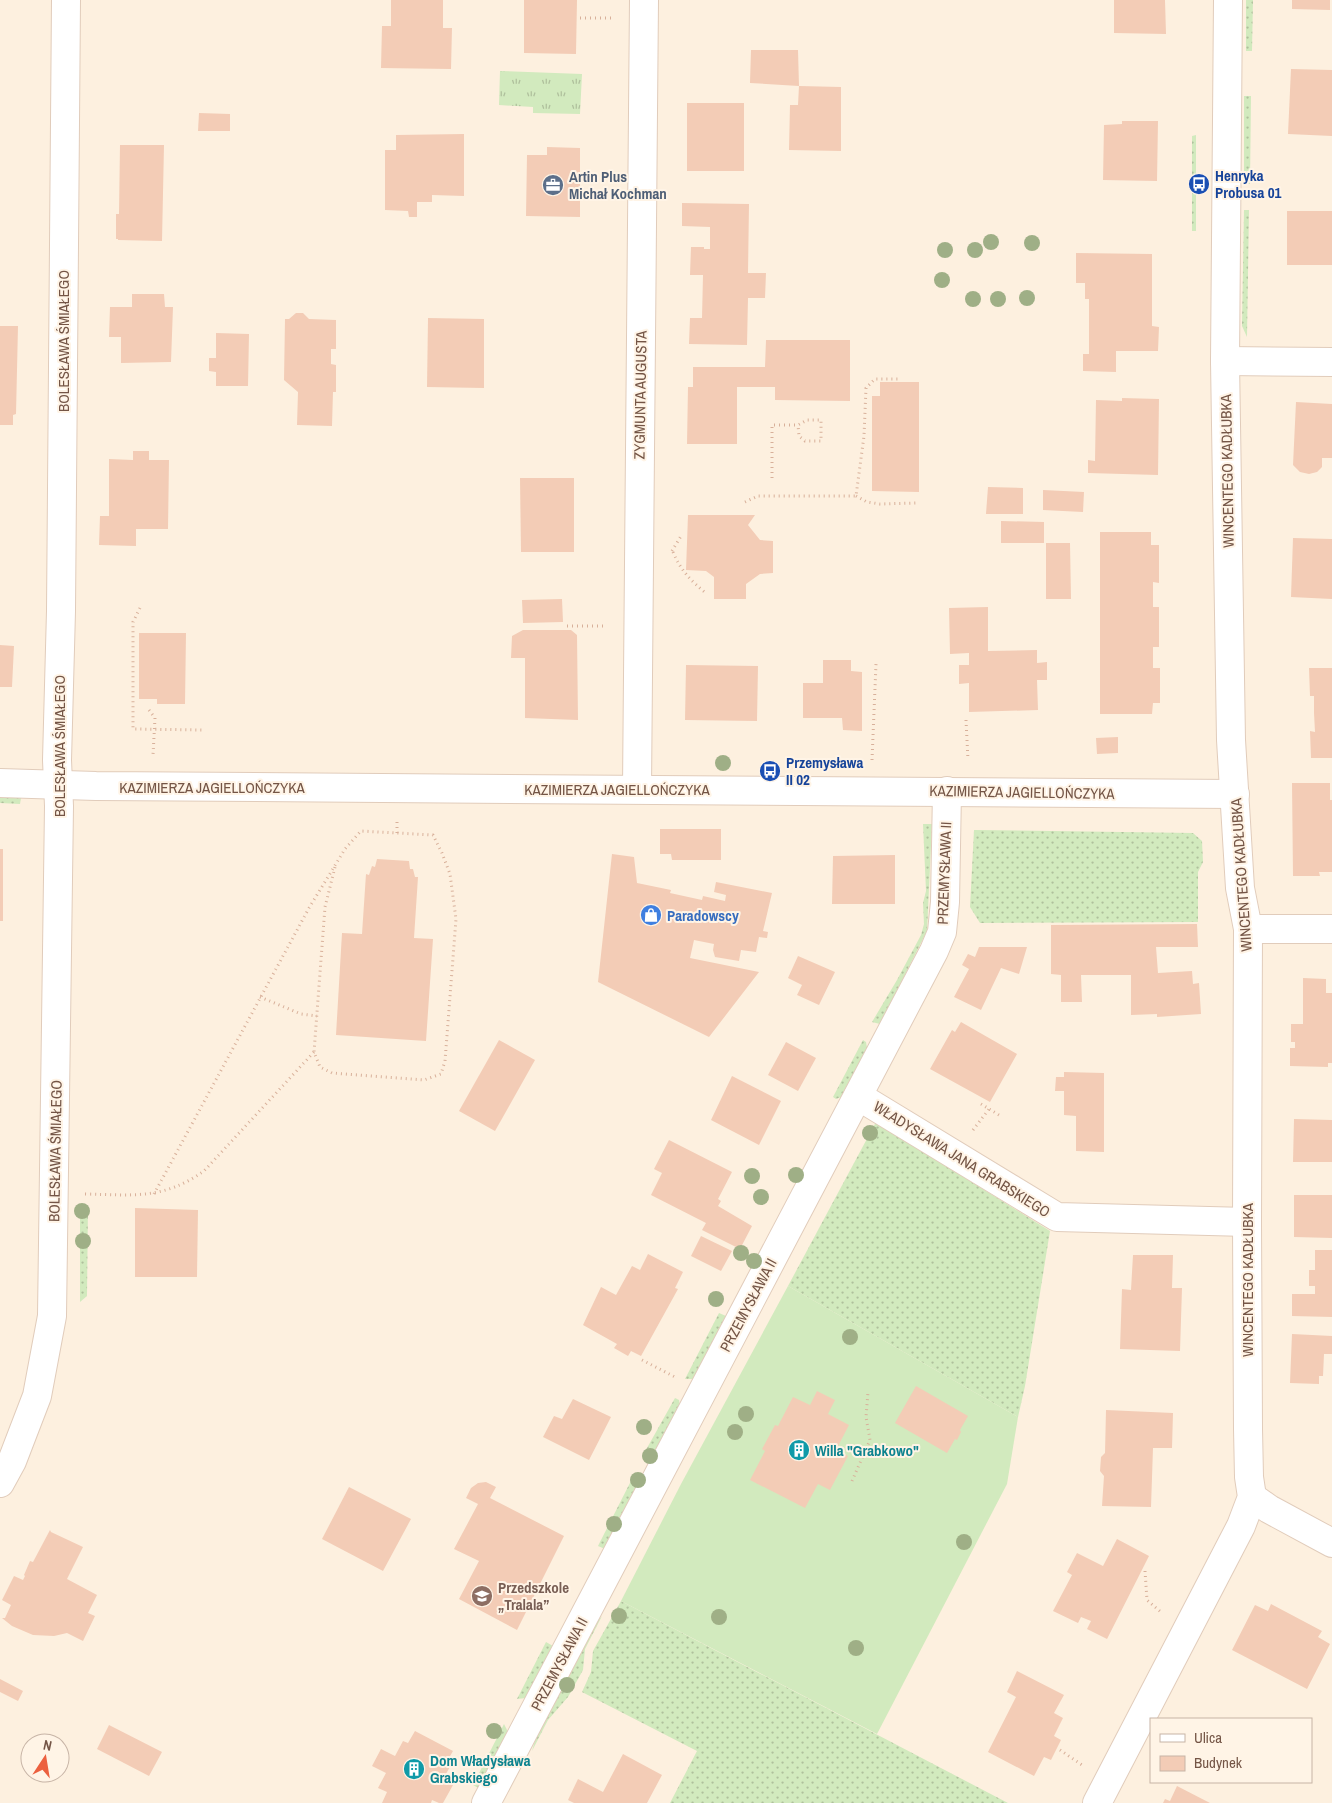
<svg xmlns="http://www.w3.org/2000/svg" width="1332" height="1803" font-family="'Archivo Narrow',sans-serif">
<style>
.grass{fill:url(#grass-dots)}
.park{fill:url(#park-tufts)}
.garden{fill:#d2eabe}
.building{fill:#f3ccb6}
.lines{fill:none;stroke-linecap:round;stroke-linejoin:round}
.minor-casing{stroke:#e1ccbb;stroke-width:30}
.path{stroke:#d8b09a;stroke-width:3;stroke-dasharray:1 4;stroke-linecap:butt}
.minor{stroke:#fff;stroke-width:28}
.tree{fill:#9faf86}
.labels{text-anchor:middle;dominant-baseline:central;stroke-width:4;stroke-linejoin:round;paint-order:stroke}
.transit-label{font-size:15px;font-weight:bold;fill:#164399;stroke:#fff4e6;text-anchor:start}
.service-label{font-size:15px;font-weight:bold;fill:#4e5e75;stroke:#fff4e6;text-anchor:start}
.street-label{font-size:15px;fill:#745546;stroke:#fff4e6}
.shop-label{font-size:15px;font-weight:bold;fill:#366cbe;stroke:#fff4e6;text-anchor:start}
.culture-label{font-size:15px;font-weight:bold;fill:#0d838f;stroke:#fff4e6;text-anchor:start}
.education-label{font-size:15px;font-weight:bold;fill:#785e54;stroke:#fff4e6;text-anchor:start}
</style>
<defs>
<pattern id="grass-dots" width="8" height="8" patternUnits="userSpaceOnUse" patternTransform="scale(1.25)"><rect width="8" height="8" fill="#d2eabe"/><path d="M2 2h.1M6 6h.1" fill="none" stroke="#afc09c" stroke-width="1.8" stroke-linecap="round"/></pattern>
<pattern id="park-tufts" width="24" height="20" patternUnits="userSpaceOnUse" patternTransform="scale(1.25)"><rect width="24" height="20" fill="#d2eabe"/><path d="M3 7l-1-3M5 7V3M7 7l1-3M15 17l-1-3M17 17v-4M19 17l1-3" fill="none" stroke="#afc09c"/></pattern>
</defs>
<rect width="100%" height="100%" fill="#fdf0df"/>
<!-- grass -->
<g class="grass">
<path d="M1246,0H1253L1252,51H1246Z"/>
<path d="M1244,96H1251L1250,184H1244Z"/>
<path d="M1196,135V231H1192V136Z"/>
<path d="M1244,210H1249L1247,337L1242,326Z"/>
<path d="M0,797L21,798L20,804L0,803Z"/>
<path d="M923,824H932L927,931L880,1024L872,1022L897,980L921,935L924,924L923,903L926,891Z"/>
<path d="M974,830L1193,833L1202,841L1203,862L1198,872V922L980,923L970,907Z"/>
<path d="M863,1040L866,1042L867,1048L841,1097L836,1099L833,1097Z"/>
<path d="M876,1122L1050,1231L1025,1386L1018,1417L788,1286Z"/>
<path d="M80,1205H88L87,1296L80,1302Z"/>
<path d="M719,1313L726,1316L693,1379H685Z"/>
<path d="M675,1398L679,1400L680,1406L650,1462L642,1457Z"/>
<path d="M635,1473L643,1477L605,1549L598,1546Z"/>
<path d="M621,1601L1008,1803H670L697,1751L582,1692L591,1672L593,1651Z"/>
<path d="M602,1616L585,1649L583,1670L568,1697L548,1720L532,1751L546,1701L572,1652Z"/>
<path d="M546,1642L553,1646L526,1698L517,1699Z"/>
<path d="M504,1724L508,1732L480,1789L473,1785Z"/>
</g>
<!-- park -->
<path class="park" d="M500,71L582,74L580,114L533,113V107L499,105Z"/>
<!-- garden -->
<path class="garden" d="M788,1286L1018,1417L1007,1484L877,1734L621,1601L681,1484Z"/>
<!-- building -->
<g class="building">
<path d="M391,0H443V28H452L451,69L381,68L382,26H391Z"/>
<path d="M524,0H577L576,54L524,53Z"/>
<path d="M1114,0H1165L1166,34L1114,33Z"/>
<path d="M1292,0H1330V10L1292,9Z"/>
<path d="M751,50H798L799,86L750,83Z"/>
<path d="M1291,69L1332,70V136L1288,134Z"/>
<path d="M799,86L841,87V151L789,150L790,105H798Z"/>
<rect x="687" y="103" width="57" height="68"/>
<path d="M199,113L230,114V131H198Z"/>
<path d="M1122,121H1158L1157,181L1103,180L1104,125L1122,124Z"/>
<path d="M464,134V196L432,195V202H417V217H409L408,211L385,210V150H396V135Z"/>
<path d="M120,145H164L162,241L118,240V239H116V214H119Z"/>
<path d="M547,147L580,148V217L526,216L527,155H547Z"/>
<path d="M682,203L749,204L748,273H766L765,298H748L747,345L689,344L690,318H702L703,275H690L691,247H704V249H710V227L682,226Z"/>
<rect x="1287" y="211" width="45" height="54"/>
<path d="M1076,253L1152,254V326L1159,327L1158,351H1116V372L1083,371V354H1089V299H1085V283H1076Z"/>
<path d="M132,294H164L165,307H173L171,362L121,363V337H109L110,307H132Z"/>
<path d="M296,313H303L309,319L336,320V349H331V364L336,365V392H333L332,426L297,425L298,392L284,380L285,319H289Z"/>
<path d="M428,318L484,319V388L427,387Z"/>
<path d="M0,326H18L16,414L13,415V425H0Z"/>
<path d="M216,333L249,334L248,386H216V372L209,371V358H216Z"/>
<path d="M766,340H850V401L775,400V387H737V444H687L688,387H693V367H765Z"/>
<path d="M880,382H919V492L872,491V396H880Z"/>
<path d="M1122,398L1159,399L1158,475L1088,473V460L1095,461L1096,400L1122,401Z"/>
<path d="M1296,402L1332,404V458H1322V467L1317,472L1309,474L1300,472L1293,465Z"/>
<path d="M133,451H149V460H169L168,529H136V546L99,545L100,516H109V459L133,460Z"/>
<path d="M520,478H574V552H521Z"/>
<path d="M988,487L1023,488V514H986Z"/>
<path d="M1043,490L1084,492L1083,512L1043,510Z"/>
<path d="M688,515H755L748,525L760,540L773,541V573L760,574L746,584V599H714V577L706,571L686,570Z"/>
<path d="M1001,521L1044,522V543H1001Z"/>
<path d="M1100,532H1151V545H1159V583L1153,582V607H1159V647H1153V668H1160V703H1153L1152,714H1100Z"/>
<path d="M1293,538L1332,539V599L1291,597Z"/>
<path d="M1046,543H1070L1071,599H1046Z"/>
<path d="M562,599L563,622L523,623L522,600Z"/>
<path d="M988,607V651L1037,650V663L1047,662V680H1037L1038,710L969,712V683L959,684V665H969V653L950,654L949,608Z"/>
<path d="M523,630H571L577,635L578,720L525,718V658H511L512,636Z"/>
<path d="M139,633H186L185,704H157V699H139Z"/>
<path d="M0,645L14,646L12,687H0Z"/>
<path d="M823,660H851V671L862,672V731L843,730L842,718H803V683H823Z"/>
<path d="M686,665L758,666L757,721L685,720Z"/>
<path d="M1309,668H1332V758H1311L1310,731L1315,732L1314,713V696H1310Z"/>
<path d="M1118,737V753L1097,754L1096,738Z"/>
<path d="M1292,783H1330V800H1332V872H1319L1320,876H1293Z"/>
<path d="M660,829H721V860H672L671,854H660Z"/>
<rect x="0" y="849" width="3" height="72"/>
<path d="M612,854L634,857L637,883L671,890L670,893L702,900L703,896L725,901L726,895L714,892L716,882L772,893L763,931L768,932L767,938L759,937L756,952L741,950L739,961L715,957L713,950L714,944L694,940L690,958L759,972L709,1037L598,982Z"/>
<path d="M895,855V904H832L833,856Z"/>
<path d="M377,859L409,861L410,869H413L415,877H418L414,938L433,939L426,1041L336,1035L342,933L362,934L366,874L369,875L372,866L375,867Z"/>
<path d="M1197,924L1198,947H1156L1158,973L1192,971L1193,984L1199,983L1201,1014L1157,1017V1014L1131,1015V975H1081L1082,1002H1061V975L1051,974V925Z"/>
<path d="M979,947H1027L1019,974L1001,968L981,1010L954,997L969,969L962,965L968,954L975,957Z"/>
<path d="M798,956L835,972L819,1005L797,995L802,985L788,978Z"/>
<path d="M1303,978L1326,979V993H1332V1063H1328V1067L1290,1066V1048H1295V1042H1291V1024H1303Z"/>
<path d="M961,1022L1017,1054L990,1102L930,1069L952,1030L955,1032Z"/>
<path d="M499,1040L535,1060L495,1131L459,1111Z"/>
<path d="M786,1042L816,1058L798,1091L768,1075Z"/>
<path d="M1064,1072L1104,1073V1152L1076,1151V1116L1064,1115V1091H1055L1056,1077H1064Z"/>
<path d="M732,1076L781,1101L759,1145L711,1120Z"/>
<path d="M1294,1119L1332,1120V1162H1293Z"/>
<path d="M669,1140L732,1172L718,1199L721,1201L718,1206L752,1226L740,1249L702,1230L706,1223L651,1195L662,1173L654,1169Z"/>
<path d="M1294,1195H1332V1238L1294,1237Z"/>
<path d="M135,1208L198,1210L197,1277H135Z"/>
<path d="M701,1236L732,1251L721,1271L691,1256Z"/>
<path d="M1315,1250H1332V1317L1292,1316V1294H1315V1286H1309V1270H1315Z"/>
<path d="M648,1254L683,1272L675,1288L678,1289L641,1356L631,1351L628,1356L614,1348L617,1344L583,1325L601,1287L616,1295L632,1266L640,1270Z"/>
<path d="M1133,1255H1173L1172,1288H1182L1180,1351L1120,1349L1122,1289L1131,1290Z"/>
<path d="M1292,1334L1332,1336V1354H1324L1323,1376H1319V1384L1290,1383Z"/>
<path d="M916,1386L968,1416L960,1430L961,1432L957,1440L955,1439L947,1453L895,1423Z"/>
<path d="M817,1391L835,1400L828,1414L849,1425L836,1450L848,1456L830,1490L818,1484L805,1508L750,1480L765,1451L762,1449L775,1425L778,1426L793,1397L810,1405Z"/>
<path d="M573,1399L611,1417L589,1460L543,1437L554,1416L562,1419Z"/>
<path d="M1106,1410L1173,1413L1172,1448H1153L1151,1507L1102,1506L1104,1476L1100,1471L1101,1457L1105,1453Z"/>
<path d="M486,1482L496,1487L490,1498L564,1536L517,1630L459,1599L479,1561L454,1549L478,1504L466,1498L471,1488L478,1483Z"/>
<path d="M349,1487L411,1519L383,1571L322,1539Z"/>
<path d="M50,1530L51,1532L83,1547L67,1579L97,1595L88,1613L95,1616L83,1641L67,1633L54,1636L33,1635L12,1626L2,1618H5L11,1605L2,1600L14,1576L23,1580L25,1576L24,1575L30,1561L33,1562Z"/>
<path d="M1117,1539L1149,1556L1107,1639L1087,1629L1091,1621L1081,1617L1078,1623L1053,1611L1072,1575L1067,1572L1077,1553L1103,1566Z"/>
<path d="M1271,1604L1322,1631L1318,1637L1330,1644L1307,1689L1232,1650L1255,1605L1268,1611Z"/>
<path d="M1017,1671L1064,1695L1054,1713L1063,1718L1054,1736L1061,1740L1051,1760L1044,1757L1034,1776L988,1752L1016,1697L1007,1692Z"/>
<path d="M0,1679L23,1691L18,1701L0,1692Z"/>
<path d="M109,1725L162,1752L149,1776L97,1749Z"/>
<path d="M415,1731L453,1751L446,1763L451,1765L443,1779L453,1785L443,1803H439L432,1800L431,1803H382L387,1792L378,1788L386,1773L372,1766L381,1749L395,1756L403,1741L408,1743Z"/>
<path d="M623,1754L662,1775L647,1803H574L568,1800L578,1779L603,1792Z"/>
<path d="M1177,1786L1210,1803H1163L1165,1799L1170,1801Z"/>
</g>
<g class="lines">
<!-- minor casing -->
<g class="minor-casing">
<g id="minor">
<path d="M1225,361L1332,362"/>
<path d="M0,783L96,786L1235,794"/>
<path d="M637,789L644,0"/>
<path d="M1248,929H1332"/>
<path d="M858,1096L1057,1217L1247,1222"/>
<path d="M0,1483L12,1461L37,1396L52,1316L59,806L57,760L61,611L66,0"/>
<path d="M1252,1497L1269,1509L1332,1543"/>
<path d="M486,1803L934,951L942,932L945,902L947,791"/>
<path d="M1097,1803L1241,1526L1252,1497L1249,1477L1248,1429L1247,1222L1248,929L1240,888L1231,740L1225,361L1228,0"/>
</g>
</g>
<!-- path -->
<g class="path">
<path d="M580,18H614"/>
<path d="M772,478V425H798L807,420H821V441H805L799,436L798,425"/>
<path d="M856,496L867,502L880,504L916,503"/>
<path d="M745,502L758,496H856L864,436L866,388L875,379H898"/>
<path d="M672,551L681,536"/>
<path d="M673,552C681,571 691,581 707,594"/>
<path d="M140,608L133,622V729L204,730"/>
<path d="M567,626H606"/>
<path d="M149,710L155,718L153,755"/>
<path d="M966,720L968,760"/>
<path d="M872,760L876,664"/>
<path d="M397,833V821"/>
<path d="M260,997L301,1014L317,1016"/>
<path d="M981,1104L999,1115"/>
<path d="M973,1130L989,1109"/>
<path d="M85,1194C133,1195 163,1200 204,1171L314,1052"/>
<path d="M154,1194L309,908L345,849L361,831L433,835L442,853L450,874L456,919L445,1061L441,1074L424,1080L332,1073L320,1067L314,1052L325,907L335,867"/>
<path d="M642,1360L675,1377"/>
<path d="M852,1481L870,1440L866,1417L868,1392"/>
<path d="M1145,1571L1147,1600L1162,1613"/>
<path d="M1060,1750L1082,1765"/>
</g>
<!-- minor -->
<use href="#minor" class="minor"/>
</g>
<!-- trees -->
<g class="tree">
<circle cx="991" cy="242" r="8"/>
<circle cx="1032" cy="243" r="8"/>
<circle cx="945" cy="250" r="8"/>
<circle cx="975" cy="250" r="8"/>
<circle cx="942" cy="280" r="8"/>
<circle cx="1027" cy="298" r="8"/>
<circle cx="973" cy="299" r="8"/>
<circle cx="998" cy="299" r="8"/>
<circle cx="723" cy="763" r="8"/>
<circle cx="870" cy="1133" r="8"/>
<circle cx="796" cy="1175" r="8"/>
<circle cx="752" cy="1176" r="8"/>
<circle cx="761" cy="1197" r="8"/>
<circle cx="82" cy="1211" r="8"/>
<circle cx="83" cy="1241" r="8"/>
<circle cx="741" cy="1253" r="8"/>
<circle cx="754" cy="1261" r="8"/>
<circle cx="716" cy="1299" r="8"/>
<circle cx="850" cy="1337" r="8"/>
<circle cx="746" cy="1414" r="8"/>
<circle cx="644" cy="1427" r="8"/>
<circle cx="735" cy="1432" r="8"/>
<circle cx="650" cy="1456" r="8"/>
<circle cx="638" cy="1480" r="8"/>
<circle cx="614" cy="1524" r="8"/>
<circle cx="964" cy="1542" r="8"/>
<circle cx="619" cy="1616" r="8"/>
<circle cx="719" cy="1617" r="8"/>
<circle cx="856" cy="1648" r="8"/>
<circle cx="567" cy="1685" r="8"/>
<circle cx="494" cy="1731" r="8"/>
</g>
<!-- icons -->
<defs>
<g id="bus-disc" transform="scale(1.125)"><circle r="9.5" fill="#1a4fb4" stroke="#fff4e6"/><path d="M-5-6H5V4H4V6H2V4H-2V6H-4V4H-5ZM-3.5-4V0h7V-4ZM-3.5 1.2v1.5H-2V1.2ZM2 1.2v1.5H3.5V1.2Z" fill="#fff"/></g>
<g id="office-disc" transform="scale(1.125)"><circle r="9.5" fill="#5c6f8a" stroke="#fff4e6"/><path d="M-6-3h4V-5.5h4V-3h4V5H-6ZM-1-4.5V-3h2v-1.5ZM-6 0V1H6V0Z" fill="#fff"/></g>
<g id="shop-disc" transform="scale(1.125)"><circle r="9.5" fill="#3f7fe0" stroke="#fff4e6"/><path d="M-5-2.5h2.3a2.7 3.5 0 0 1 5.4 0H5L5.5 6h-11ZM-1.5-2.5h3a1.5 2.3 0 0 0-3 0Z" fill="#fff"/></g>
<g id="building-disc" transform="scale(1.125)"><circle r="9.5" fill="#0f9aa8" stroke="#fff4e6"/><path d="M-4-6H4V6H1V3H-1V6H-4ZM-2.5-4.3h1.7v1.8h-1.7ZM.8-4.3h1.7v1.8H.8ZM-2.5-1h1.7V.8h-1.7ZM.8-1h1.7V.8H.8Z" fill="#fff"/></g>
<g id="school-disc" transform="scale(1.125)"><circle r="9.5" fill="#8d6e63" stroke="#fff4e6"/><path d="M0-5L7-2L0 1L-7-2ZM-4 1L0 2.5L4 1V4Q0 6-4 4Z" fill="#fff"/></g>
</defs>
<g fill-rule="evenodd">
<use href="#bus-disc" x="1199" y="184"/>
<use href="#office-disc" x="553" y="185"/>
<use href="#bus-disc" x="770" y="771"/>
<use href="#shop-disc" x="651" y="915"/>
<use href="#building-disc" x="799" y="1450"/>
<use href="#school-disc" x="482" y="1596"/>
<use href="#building-disc" x="414" y="1769"/>
</g>
<g class="labels">
<!-- transit labels -->
<g class="transit-label">
<text x="1215" y="175">Henryka<tspan x="1215" dy="17">Probusa 01</tspan></text>
<text x="786" y="762">Przemysława<tspan x="786" dy="17">II 02</tspan></text>
</g>
<!-- service labels -->
<g class="service-label">
<text x="569" y="176">Artin Plus<tspan x="569" dy="17">Michał Kochman</tspan></text>
</g>
<!-- street labels -->
<g class="street-label">
<text transform="translate(63 341) rotate(-90)">BOLESŁAWA ŚMIAŁEGO</text>
<text transform="translate(640 395) rotate(-89)">ZYGMUNTA AUGUSTA</text>
<text transform="translate(1227 471) rotate(-91)">WINCENTEGO KADŁUBKA</text>
<text transform="translate(59 746) rotate(-90)">BOLESŁAWA ŚMIAŁEGO</text>
<text x="212" y="787">KAZIMIERZA JAGIELLOŃCZYKA</text>
<text x="617" y="789">KAZIMIERZA JAGIELLOŃCZYKA</text>
<text transform="translate(1022 792) rotate(1)">KAZIMIERZA JAGIELLOŃCZYKA</text>
<text transform="translate(944 873) rotate(-88)">PRZEMYSŁAWA II</text>
<text transform="translate(1241 875) rotate(-94)">WINCENTEGO KADŁUBKA</text>
<text transform="translate(55 1151) rotate(-89)">BOLESŁAWA ŚMIAŁEGO</text>
<text transform="translate(962 1159) rotate(32)">WŁADYSŁAWA JANA GRABSKIEGO</text>
<text transform="translate(1247 1280) rotate(-90)">WINCENTEGO KADŁUBKA</text>
<text transform="translate(748 1305) rotate(-62)">PRZEMYSŁAWA II</text>
<text transform="translate(559 1664) rotate(-62)">PRZEMYSŁAWA II</text>
</g>
<!-- shop labels -->
<g class="shop-label">
<text x="667" y="915">Paradowscy</text>
</g>
<!-- culture labels -->
<g class="culture-label">
<text x="815" y="1450">Willa "Grabkowo"</text>
<text x="430" y="1760">Dom Władysława<tspan x="430" dy="17">Grabskiego</tspan></text>
</g>
<!-- education labels -->
<g class="education-label">
<text x="498" y="1587">Przedszkole<tspan x="498" dy="17">„Tralala”</tspan></text>
</g>
</g>
<!-- legend -->
<rect x="1150" y="1718" width="162" height="65" fill="#fff4e6" stroke="#c7b4a6"/>
<rect x="1160" y="1734" width="25" height="8" fill="#ffffff" stroke="#c7b4a6"/>
<text x="1194" y="1743" font-size="15" fill="#745546">Ulica</text>
<rect x="1160" y="1756" width="25" height="15" fill="#f3ccb6" stroke="#c7b4a6"/>
<text x="1194" y="1768" font-size="15" fill="#745546">Budynek</text>
<!-- north arrow -->
<g transform="translate(45 1758) rotate(12)"><circle r="24" fill="#fff4e6" stroke="#c7b4a6"/>
<path d="M0-4L9 19L0 12L-9 19Z" fill="#ec603f"/>
<text y="-8" font-size="14" font-weight="bold" text-anchor="middle" fill="#745546">N</text>
</g>
</svg>
